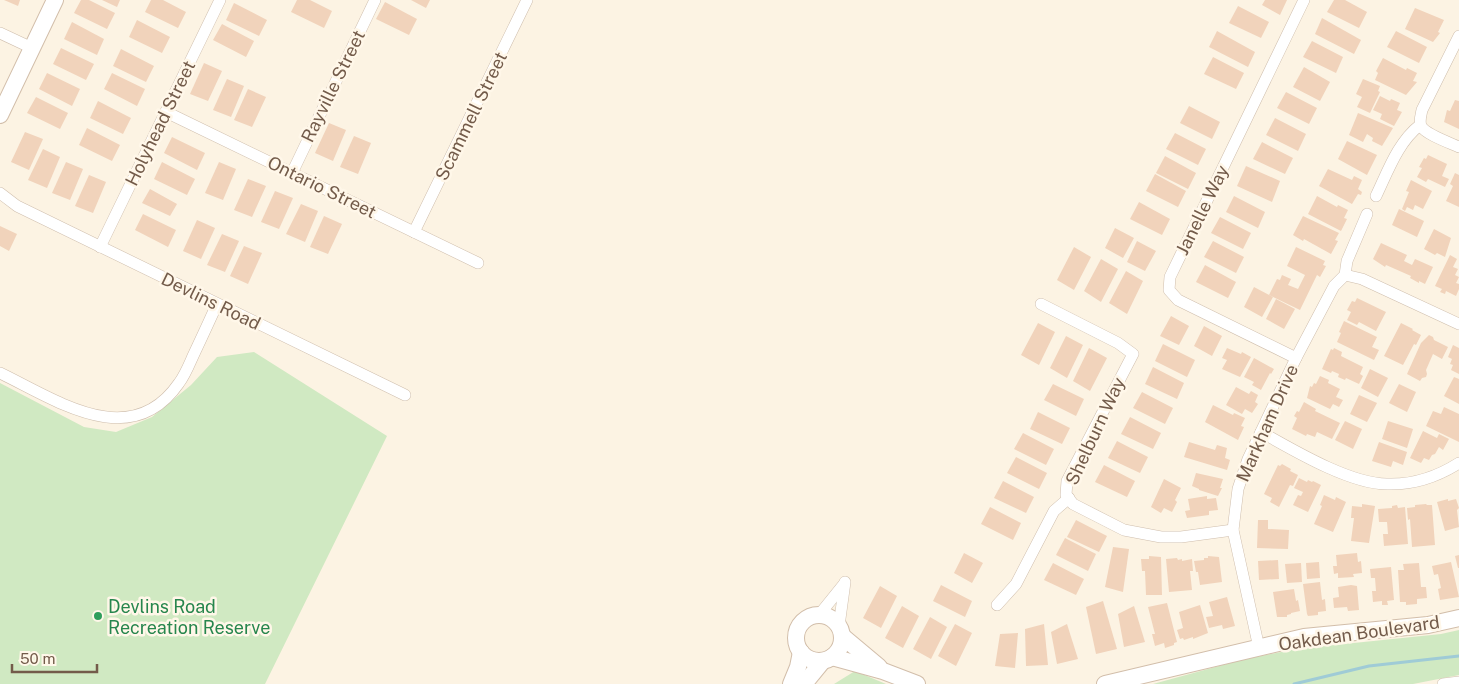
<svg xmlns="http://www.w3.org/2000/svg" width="1459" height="684" font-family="'Public Sans',sans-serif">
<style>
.green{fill:#d0e9c2}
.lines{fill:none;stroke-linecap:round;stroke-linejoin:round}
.stream{stroke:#9fcbd6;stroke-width:3}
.building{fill:#f1d3bb}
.street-casing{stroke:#cfbead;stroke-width:12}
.secondary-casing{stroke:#d2beaa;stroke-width:18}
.street{stroke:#fff;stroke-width:11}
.secondary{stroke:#fff;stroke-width:16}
.leisure-dot{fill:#2e9e5b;stroke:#fff7e9;stroke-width:2}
.labels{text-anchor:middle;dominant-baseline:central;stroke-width:5;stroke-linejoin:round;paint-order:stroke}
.street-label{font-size:18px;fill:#735b4a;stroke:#fff7e9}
.leisure-label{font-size:18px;fill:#27864d;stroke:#fff7e9;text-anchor:start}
</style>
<rect width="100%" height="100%" fill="#fcf3e3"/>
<!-- green -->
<g class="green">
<path d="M254,352L387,436L265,684H0V383L84,427L116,432L152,417L191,385L217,357Z"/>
<path d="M1459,630V675L1413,684H1153L1241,660L1296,649L1441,634Z"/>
<path d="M855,671L886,684H834Z"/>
</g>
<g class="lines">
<!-- stream -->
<path class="stream" d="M1294,684L1369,666L1459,656"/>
</g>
<!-- building -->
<g class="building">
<path d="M4,0H20L18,6Z"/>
<path d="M81,0H89L115,13L107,29L74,13Z"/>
<path d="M102,0H120L117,7Z"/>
<path d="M151,0H163L186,12L178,28L145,12Z"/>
<path d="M297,0H310L332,11L324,28L291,12Z"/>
<path d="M411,0H430L426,8Z"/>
<path d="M1265,0H1287L1280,15L1262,5Z"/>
<path d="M1334,0H1345L1367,12L1359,28L1327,12Z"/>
<path d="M385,2L417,19L409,35L376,19Z"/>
<path d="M234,3L267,20L259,36L226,20Z"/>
<path d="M1238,6L1269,22L1261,38L1229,23Z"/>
<path d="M1415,8L1444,20L1438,32L1440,33L1433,42L1405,29Z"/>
<path d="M1322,18L1361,40L1354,54L1315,34Z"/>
<path d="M137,20L170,37L162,53L129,37Z"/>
<path d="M72,22L104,39L97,55L64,39Z"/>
<path d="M222,24L254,41L246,57L213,40Z"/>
<path d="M1217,31L1255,52L1248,67L1209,47Z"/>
<path d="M1396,31L1427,47L1419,63L1387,47Z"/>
<path d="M1312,41L1343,57L1336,73L1303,57Z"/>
<path d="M61,48L94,64L86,80L53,64Z"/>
<path d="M121,49L154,66L146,82L113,66Z"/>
<path d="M1213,57L1244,73L1236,89L1204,74Z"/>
<path d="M1383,58L1406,70L1407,68L1417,73L1413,81L1417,82L1406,95L1375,80L1378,73L1376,71Z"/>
<path d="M204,63L222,71L208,101L190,94Z"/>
<path d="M1304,67L1330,82L1320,101L1293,87Z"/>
<path d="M47,73L80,89L72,106L39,89Z"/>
<path d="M112,73L145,89L137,106L104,89Z"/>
<path d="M227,79L244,86L231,117L213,110Z"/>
<path d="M1363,79L1380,86L1378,91L1380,92L1370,113L1357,107L1362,97L1356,94Z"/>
<path d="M248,89L266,97L252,127L234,120Z"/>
<path d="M1286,92L1317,108L1309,124L1277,108Z"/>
<path d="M1380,96L1390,101L1391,99L1400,103L1397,110L1402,112L1394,126L1380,119L1382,114L1373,110Z"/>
<path d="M36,97L68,113L60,129L27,113Z"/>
<path d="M1455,100L1459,101V129L1444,122L1447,110L1450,111Z"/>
<path d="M98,101L131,118L123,134L90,118Z"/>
<path d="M1189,106L1220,122L1212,139L1180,123Z"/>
<path d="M1358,113L1393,128L1382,146L1372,141L1373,138L1367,134L1363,142L1349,135Z"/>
<path d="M1275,118L1306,134L1298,151L1266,135Z"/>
<path d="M329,123L346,130L333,161L315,153Z"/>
<path d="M87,128L120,145L112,161L79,145Z"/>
<path d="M25,132L43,139L29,170L11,162Z"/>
<path d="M1175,133L1206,149L1198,165L1166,149Z"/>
<path d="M354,136L371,143L358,174L340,167Z"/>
<path d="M172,137L205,153L197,170L164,153Z"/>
<path d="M1347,141L1377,155L1367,175L1338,159Z"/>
<path d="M1262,142L1293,158L1285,174L1253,159Z"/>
<path d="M43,149L60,157L47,188L28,180Z"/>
<path d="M1428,155L1447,164L1442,176L1449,179L1445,187L1428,179L1426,182L1417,177L1422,168L1419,167L1424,158L1426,159Z"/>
<path d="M1165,156L1196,173L1188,189L1156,173Z"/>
<path d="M66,162L83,169L70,200L52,193Z"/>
<path d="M162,162L195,179L187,195L154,179Z"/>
<path d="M219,162L236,169L223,200L205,193Z"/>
<path d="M1246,166L1280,181L1272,202L1237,186Z"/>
<path d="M1328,169L1352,180L1354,176L1362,180L1358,189L1362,192L1361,195L1358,194L1352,204L1319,186Z"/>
<path d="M1455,173L1459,175V207L1446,201L1453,186L1450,184Z"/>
<path d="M1155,174L1186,191L1178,207L1146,191Z"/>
<path d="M89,175L106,182L93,213L75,206Z"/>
<path d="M248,179L266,186L252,217L234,210Z"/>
<path d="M1411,180L1432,191L1423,209L1415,205L1413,210L1407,207L1405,211L1402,209L1409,192L1406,191Z"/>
<path d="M150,189L177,204L170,216L142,203Z"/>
<path d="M275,191L293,198L279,229L261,222Z"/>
<path d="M1234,196L1265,212L1258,228L1226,212Z"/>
<path d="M1317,196L1337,207L1338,205L1348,210L1344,218L1347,219L1341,231L1308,214Z"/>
<path d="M1139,202L1170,219L1162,235L1130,219Z"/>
<path d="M301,204L318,211L305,242L286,234Z"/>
<path d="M1399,209L1424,221L1417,237L1392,225Z"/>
<path d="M143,214L176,230L168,247L135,230Z"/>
<path d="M324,216L342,224L328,254L310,247Z"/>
<path d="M1303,216L1339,233L1335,240L1338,241L1331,254L1304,239L1303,241L1293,235Z"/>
<path d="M1220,217L1251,233L1243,249L1211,233Z"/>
<path d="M197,220L215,228L201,259L183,251Z"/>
<path d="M0,226L17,234L9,251L0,246Z"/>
<path d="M1115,228L1134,238L1123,258L1105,248Z"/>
<path d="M1434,229L1451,238L1445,257L1437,253L1435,255L1424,249Z"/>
<path d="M222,234L239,241L225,272L207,265Z"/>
<path d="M1137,241L1156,251L1145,271L1127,262Z"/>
<path d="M1213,241L1244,257L1236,273L1204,257Z"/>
<path d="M1381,243L1407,255L1404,261L1412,265L1415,259L1433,267L1425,284L1419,281V283L1410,278L1411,276L1386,265L1385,267L1373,259Z"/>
<path d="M244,246L262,253L248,284L230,276Z"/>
<path d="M1074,247L1091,257L1074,290L1057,280Z"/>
<path d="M1296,247L1325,261L1323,265L1326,266L1320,277L1317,275L1300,310L1269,295L1277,279L1280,280L1282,275L1291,279L1288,285L1298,289L1305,275L1287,266Z"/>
<path d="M1450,255L1457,259L1453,267L1458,269L1455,275L1459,277L1456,283L1459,284V289L1456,296L1446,291L1445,294L1440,292L1442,289L1435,286Z"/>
<path d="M1101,259L1118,269L1101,302L1084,291Z"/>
<path d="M1205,265L1236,282L1228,298L1196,282Z"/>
<path d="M1126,271L1143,281L1127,314L1109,303Z"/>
<path d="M1254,287L1273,297L1262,317L1244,307Z"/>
<path d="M1357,298L1386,312L1376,331L1359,322L1357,325L1347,320L1351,312L1347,310L1352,301L1355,302Z"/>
<path d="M1276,299L1295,309L1284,329L1266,319Z"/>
<path d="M1171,316L1189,326L1179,345L1160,336Z"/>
<path d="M1344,321L1377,337L1372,347L1379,350L1374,360L1337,342L1341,333L1339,332Z"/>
<path d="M1038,323L1055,332L1039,365L1021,355Z"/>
<path d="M1401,323L1413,329L1412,330L1421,335L1416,345L1414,344L1403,365L1384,356Z"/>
<path d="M1204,326L1222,336L1212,356L1194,346Z"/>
<path d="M1429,335L1433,337L1434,340L1448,347L1442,359L1433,354L1426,370L1427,374L1426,377L1422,378L1420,381L1407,374L1421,343Z"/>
<path d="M1066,336L1083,345L1067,378L1050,368Z"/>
<path d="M1163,344L1195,360L1187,377L1155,361Z"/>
<path d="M1453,345L1459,348V374L1451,370L1453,365L1450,364L1452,359L1448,357Z"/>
<path d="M1089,348L1107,358L1090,391L1073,381Z"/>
<path d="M1227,348L1241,354L1242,352L1251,357L1240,377L1222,369L1227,360L1222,358Z"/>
<path d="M1334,348L1342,352L1341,356L1363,367L1360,374L1363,376L1359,384L1346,378L1345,380L1338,377L1339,374L1332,371L1331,373L1322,369L1331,349L1333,350Z"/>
<path d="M1254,358L1274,369L1271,374L1270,373L1261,390L1252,385L1254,382L1244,377Z"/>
<path d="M1153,367L1184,383L1177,399L1145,384Z"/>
<path d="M1370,369L1388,378L1378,397L1361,388Z"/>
<path d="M1320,376L1329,380L1328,383L1340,389L1336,397L1343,400L1339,407L1333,404L1330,409L1307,398L1310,386L1312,387L1314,383L1316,384Z"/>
<path d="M1454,377L1459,379V404L1444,396Z"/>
<path d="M1053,384L1084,399L1076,416L1044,400Z"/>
<path d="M1399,384L1416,392L1407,412L1389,403Z"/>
<path d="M1236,387L1249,394L1251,391L1258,395L1255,402L1258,404L1252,413L1245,409L1242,414L1226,405Z"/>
<path d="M1142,392L1173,408L1165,424L1133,408Z"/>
<path d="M1359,395L1377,403L1367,422L1350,414Z"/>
<path d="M1304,402L1316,409L1315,411L1340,423L1332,439L1317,432L1315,437L1307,434L1306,436L1292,429L1297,418L1294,416L1297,411L1299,412Z"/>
<path d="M1213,405L1233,415L1234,413L1245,418L1241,426L1244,427L1238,440L1205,422Z"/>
<path d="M1444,407L1459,414V442L1426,426L1433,411L1441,414Z"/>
<path d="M1038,412L1070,428L1062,444L1030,429Z"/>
<path d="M1130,417L1161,433L1153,449L1121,434Z"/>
<path d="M1345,421L1362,429L1353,449L1335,440Z"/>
<path d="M1388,421L1413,429L1407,448L1382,439Z"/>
<path d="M1423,431L1437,438L1439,434L1449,439L1443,450L1439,447L1435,454L1432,455L1429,460L1424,458L1421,463L1410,458Z"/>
<path d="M1023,433L1054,449L1046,465L1014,449Z"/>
<path d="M1117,441L1148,457L1140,473L1108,458Z"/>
<path d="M1189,442L1215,450L1217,445L1227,448L1225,458L1230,460L1227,470L1184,457Z"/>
<path d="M1379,442L1407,452L1403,465L1393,461L1391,467L1372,461Z"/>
<path d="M1016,457L1047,473L1039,489L1007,473Z"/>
<path d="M1282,464L1291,469L1290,471L1298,475L1293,486L1290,485L1279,507L1270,502L1272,498L1264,494L1278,465L1280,466Z"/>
<path d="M1104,465L1135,481L1127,497L1095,482Z"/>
<path d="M1196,473L1223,479L1220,488H1222L1218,496L1199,490V489L1192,486Z"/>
<path d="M1299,478L1307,482L1308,480L1312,482L1313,481L1321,485L1308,512L1293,505L1298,495L1301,496L1303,492L1294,488Z"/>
<path d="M1164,479L1181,488L1175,500L1177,502L1172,512L1164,508L1161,513L1151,507Z"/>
<path d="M1003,481L1034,497L1026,513L994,498Z"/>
<path d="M1324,495L1335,500L1336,497L1346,502L1333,532L1314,524L1322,506L1320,505Z"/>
<path d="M1207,496V499L1216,498L1218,510L1209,511V515L1187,518L1185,511L1190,510L1188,499Z"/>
<path d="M1448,499V501L1456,499L1459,508L1457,510L1459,527L1445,531L1437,502Z"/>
<path d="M1362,504L1375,506L1369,543L1351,541L1354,518H1351L1352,506L1362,507Z"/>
<path d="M1426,504L1427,505H1432L1435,545L1412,547L1410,519L1408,520L1407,508L1415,507V505Z"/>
<path d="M1397,505L1398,508L1405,507L1408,544L1384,546L1383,534H1388L1387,522H1379L1378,509L1392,508V506Z"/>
<path d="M990,507L1021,523L1013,540L981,524Z"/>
<path d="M1076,520L1107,536L1099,552L1067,537Z"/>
<path d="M1258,520H1268V529L1289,530L1288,549L1257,548Z"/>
<path d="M1065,538L1096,554L1088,571L1056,555Z"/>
<path d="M1113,547L1129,549L1123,592L1105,587Z"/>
<path d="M964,553L983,563L972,583L954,573Z"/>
<path d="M1357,553L1358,562L1361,561L1362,573L1353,574L1354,577L1338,578V573L1334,574L1333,566H1337L1336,555Z"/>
<path d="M1459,555V568H1458L1455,556Z"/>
<path d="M1149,556L1161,557L1162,595H1146L1145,571H1142L1141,559H1149Z"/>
<path d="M1208,556L1219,557L1222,582L1200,585L1198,572H1196L1194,561L1204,560V558H1208Z"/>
<path d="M1177,558L1178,560L1182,559V561L1192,559L1193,571H1190L1192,590L1169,592L1166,559Z"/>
<path d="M1278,560L1279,579L1259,580L1258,561Z"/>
<path d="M1319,562L1320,578L1307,579L1306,563Z"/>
<path d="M1451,562L1459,597L1440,600L1438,589L1441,588L1438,574L1434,575L1432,566Z"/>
<path d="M1053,563L1084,579L1076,595L1044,580Z"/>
<path d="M1301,563L1302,582L1287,583L1285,564Z"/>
<path d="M1419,563L1421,587H1426L1427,598L1417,599V604L1406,605V602H1400L1398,570H1404L1403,564Z"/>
<path d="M1391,567L1394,600L1387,601L1388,605H1382V601L1373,602L1372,591H1376L1375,578H1371L1370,569Z"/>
<path d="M1320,582L1322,600L1325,599L1326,611L1318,612V615L1308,616L1307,614L1303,584Z"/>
<path d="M941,585L972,601L965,617L933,601Z"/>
<path d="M1351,585L1357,586L1359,610L1348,611L1347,607L1334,608L1333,598L1339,597L1338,587Z"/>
<path d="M880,586L897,596L881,628L863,618Z"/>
<path d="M1294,589L1296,601L1298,600L1300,611L1291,613V614L1287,615V617H1277L1273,592Z"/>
<path d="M1227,597L1235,626L1223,629L1222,625L1209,628L1206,617L1213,616L1209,602Z"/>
<path d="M1103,601L1117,649L1096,654L1086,607Z"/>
<path d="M1167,603L1177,642L1174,643V645L1165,648L1164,643L1155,646L1152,634H1155L1148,607Z"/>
<path d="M1200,605L1208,633L1193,639V637L1184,640L1183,638L1180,639L1177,630L1183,628L1179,612Z"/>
<path d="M902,606L919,616L903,648L885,638Z"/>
<path d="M1134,606L1145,642L1124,647L1118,614Z"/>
<path d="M930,617L947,627L931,659L913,649Z"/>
<path d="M955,624L972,633L956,666L938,656Z"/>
<path d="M1044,624L1048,665L1026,666L1025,629Z"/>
<path d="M1067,624L1078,659L1057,664L1051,632Z"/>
<path d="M1018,633L1015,668L995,666L1000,634Z"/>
</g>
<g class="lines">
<!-- street casing -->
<g class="street-casing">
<g id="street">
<path d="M0,33L32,48"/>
<path d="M1459,36L1422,110C1421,115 1419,121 1421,126C1425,134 1450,143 1459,147"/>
<path d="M166,112L478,263"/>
<path d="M292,173L375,0"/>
<path d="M0,193L17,206L405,395"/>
<path d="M1376,196C1388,171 1398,142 1420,125"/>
<path d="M414,232L527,0"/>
<path d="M100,247L220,0"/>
<path d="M1345,275L1362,279L1459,324"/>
<path d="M1041,304L1118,343L1133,354L1067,481L1066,495L1073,504L1124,530L1161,537H1181L1233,530"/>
<path d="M1296,358L1178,300L1169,290L1170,277L1304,0"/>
<path d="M0,373C56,400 131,453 179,383C185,375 189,365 193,356C201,339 209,322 217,304"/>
<path d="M1261,432C1293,450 1350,484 1387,484C1413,485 1437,477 1459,463"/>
<path d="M997,605L1016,584L1054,511L1069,498"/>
<path d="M819,615L844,584"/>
<path d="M839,626L845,582"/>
<path d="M1259,648L1233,530L1238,489L1248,459L1296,358L1334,286L1345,275L1347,261L1367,214"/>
<path d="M1443,684L1459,682"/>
</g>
</g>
<!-- secondary casing -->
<g class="secondary-casing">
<g id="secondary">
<path d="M0,115L55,0"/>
<circle cx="819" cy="638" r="23"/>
<path d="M842,636L879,667"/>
<path d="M832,657L883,671L917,684"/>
<path d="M791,684L798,667L801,652"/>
<path d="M804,684L822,662"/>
<path d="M1105,684L1304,637L1428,625L1459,618"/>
</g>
</g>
<!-- street -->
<use href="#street" class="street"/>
<!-- secondary -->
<use href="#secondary" class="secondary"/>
</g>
<!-- markers -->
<circle class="leisure-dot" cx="98" cy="616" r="5"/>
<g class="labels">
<!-- street labels -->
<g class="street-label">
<text transform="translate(333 86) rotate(-64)">Rayville Street</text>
<text transform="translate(471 116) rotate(-64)">Scammell Street</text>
<text transform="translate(160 123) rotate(-64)">Holyhead Street</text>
<text transform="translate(322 187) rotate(26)">Ontario Street</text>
<text transform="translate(1202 210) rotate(-64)">Janelle Way</text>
<text transform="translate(211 301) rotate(26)">Devlins Road</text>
<text transform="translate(1267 423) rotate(-66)">Markham Drive</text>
<text transform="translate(1095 431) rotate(-65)">Shelburn Way</text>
<text transform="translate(1359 633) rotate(-8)">Oakdean Boulevard</text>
</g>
<!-- leisure labels -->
<g class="leisure-label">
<text x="108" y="606">Devlins Road<tspan x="108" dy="21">Recreation Reserve</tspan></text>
</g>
</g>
<!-- scale -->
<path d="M12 664v8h85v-8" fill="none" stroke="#735b4a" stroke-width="2.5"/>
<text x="20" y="664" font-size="15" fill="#735b4a" stroke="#fff7e9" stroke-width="4" paint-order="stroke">50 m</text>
</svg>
